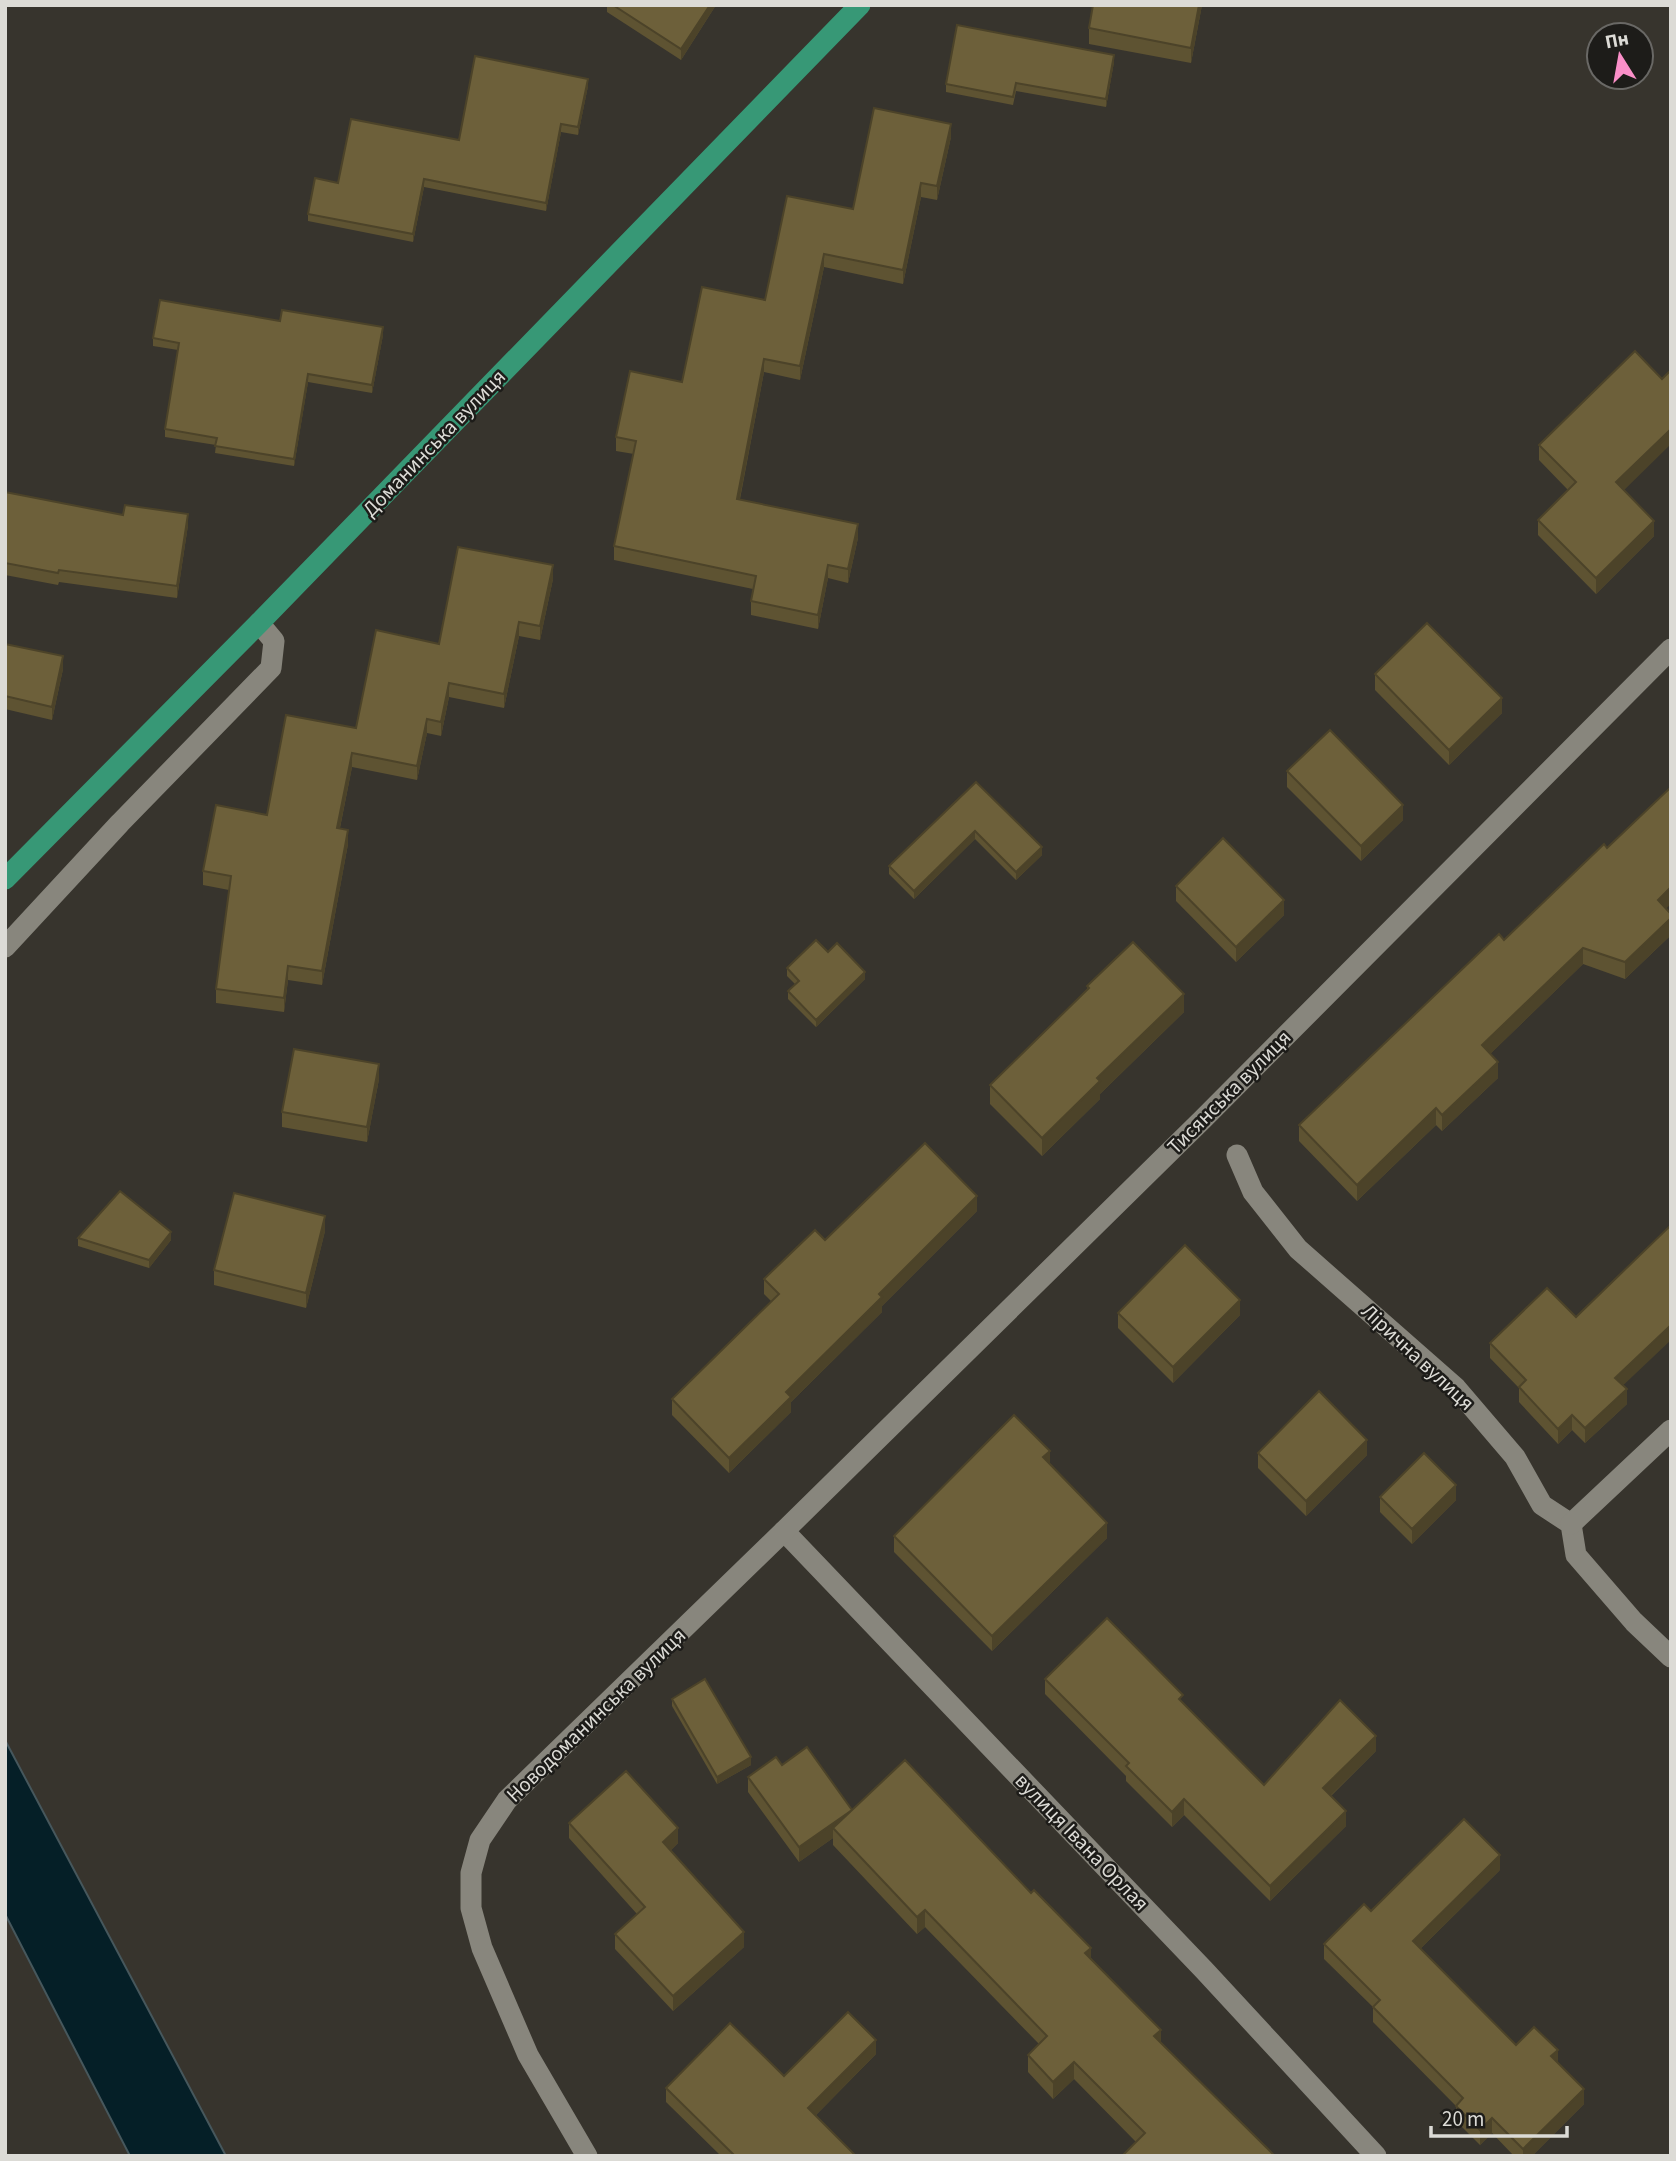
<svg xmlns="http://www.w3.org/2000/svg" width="1676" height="2161" font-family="'Source Sans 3',sans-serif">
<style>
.water{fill:#051f27;stroke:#46575c;stroke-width:2}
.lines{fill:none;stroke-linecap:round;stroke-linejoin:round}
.minor{stroke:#88867d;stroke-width:21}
.major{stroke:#379876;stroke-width:21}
.wall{fill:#5e5332}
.shaded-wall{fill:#4c4329}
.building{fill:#6d603a;stroke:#4c4329;stroke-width:2}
.labels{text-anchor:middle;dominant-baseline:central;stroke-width:5;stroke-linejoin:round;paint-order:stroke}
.street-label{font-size:21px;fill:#dcdbd6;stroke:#1d1c19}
</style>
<rect width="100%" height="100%" fill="#37342d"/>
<!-- water -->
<path class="water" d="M5,1740L226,2156H130L5,1914Z"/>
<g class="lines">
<!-- minor -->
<g class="minor">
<path d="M5,947L120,823L271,668L274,641L259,623"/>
<path d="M1237,1155L1253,1192L1298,1249L1456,1388L1515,1457L1542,1505L1571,1524L1576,1555L1634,1622L1671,1657"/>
<path d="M1571,1524L1671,1430"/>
<path d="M784,1531L1204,1970L1376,2156"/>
<path d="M587,2156L528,2055L482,1948L471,1908V1873L480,1840L507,1800L784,1531L1203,1119L1671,649"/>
</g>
<!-- major -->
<path class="major" d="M5,879L259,623L860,5"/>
</g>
<!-- wall -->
<g class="wall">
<path d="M607,5H716L681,60L607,12Z"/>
<path d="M1093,5H1202L1191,63L1089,44V28Z"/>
<path d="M1114,62L1106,107L1016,91L1013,105L946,92V84Z"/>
<path d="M588,86L578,135L561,132L546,211L424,187L413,242L308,221V214L338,183L459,140Z"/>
<path d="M951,137L937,200L921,197L903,284L824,267L800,380L764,372L740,499L858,538L848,583L828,578L818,629L751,615V601L753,589L614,560V546L634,454L616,451V437L682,382L765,300L853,209Z"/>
<path d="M280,321L383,335L372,393L308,382L294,466L215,453L216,445L165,437V429L178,350L153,346V338Z"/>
<path d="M1539,445L1624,490L1654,536L1596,594L1538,535V520L1568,490L1539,460Z"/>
<path d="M5,492L123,515L188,525L177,598L59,582L58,585L5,575Z"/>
<path d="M553,579L540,640L519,636L504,708L449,697L441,736L427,733L417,780L352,767L340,828L348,844L322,985L288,980L284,1012L216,1003V989L229,890L203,885V871L267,815L356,728Z"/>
<path d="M5,644L63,669L52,720L5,709Z"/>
<path d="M1375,674L1502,713L1449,765L1375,690Z"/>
<path d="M1287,771L1403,820L1361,861L1287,787Z"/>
<path d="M976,782L1042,855L1016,880L975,839L914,899L889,874V866Z"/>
<path d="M1176,886L1284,915L1236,962L1176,901Z"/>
<path d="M1666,909L1671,914V935L1625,979L1583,964L1490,1054L1498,1078L1442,1131L1436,1125L1357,1201L1299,1141V1125L1504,940Z"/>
<path d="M828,952L865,979L816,1027L788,999V991L795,984L787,976V968Z"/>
<path d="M1087,986L1184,1012L1100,1094V1099L1042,1156L990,1104V1085L1087,989Z"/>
<path d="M379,1079L367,1142L282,1127V1112Z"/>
<path d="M977,1211L882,1306V1312L791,1402V1412L729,1473L672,1415V1399L772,1302L764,1294V1279L825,1240Z"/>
<path d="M325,1231L306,1308L214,1285V1270Z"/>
<path d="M78,1238L171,1240L149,1268L78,1246Z"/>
<path d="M1118,1313L1240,1315L1173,1383L1118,1328Z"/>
<path d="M1490,1343L1623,1385L1627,1404L1585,1443L1572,1430L1558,1444L1519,1402V1388L1490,1358Z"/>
<path d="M1258,1453L1367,1455L1306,1516L1258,1468Z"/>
<path d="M1050,1464L1107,1538L992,1651L894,1552V1536Z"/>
<path d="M1380,1497L1456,1500L1412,1544L1380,1512Z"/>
<path d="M1045,1679L1183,1703L1264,1785L1376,1751L1331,1796L1346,1826L1270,1901L1184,1815L1172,1827L1126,1781V1776L1045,1694Z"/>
<path d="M672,1699L751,1765L717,1784L672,1706Z"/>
<path d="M782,1765L852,1810L1091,1958L1161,2042L1275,2156H1123L1136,2142L1074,2079L1053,2099L1028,2072V2055L1039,2044L925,1927L917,1934L833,1845V1838L799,1862L748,1792V1777Z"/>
<path d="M569,1823L678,1843L670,1851L744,1947L673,2011L615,1949V1934L637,1914L569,1838Z"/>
<path d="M1500,1870L1420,1949L1516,2045L1558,2063L1584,2104L1532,2156H1514L1492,2133L1480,2145L1456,2121V2106L1373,2022V2007L1324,1959V1944L1371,1911Z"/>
<path d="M876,2054L816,2115L856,2156H721L666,2102V2088L784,2076Z"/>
</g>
<!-- shaded-wall -->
<g class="shaded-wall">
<path d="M710,5H716L681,60V49Z"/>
<path d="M1199,5H1202L1191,63V48Z"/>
<path d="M1114,55V62L1106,107V99Z"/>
<path d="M588,79V86L578,135V127Z"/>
<path d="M561,124V132L546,211V203Z"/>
<path d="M951,124V137L937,200V186Z"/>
<path d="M424,179V187L413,242V234Z"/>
<path d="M921,183V197L903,284V270Z"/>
<path d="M824,254V267L800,380V366Z"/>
<path d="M383,327V335L372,393V385Z"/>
<path d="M764,359V372L737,513V499Z"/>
<path d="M308,374V382L294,466V459Z"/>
<path d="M1671,429V444L1616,498V482Z"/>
<path d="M188,514V525L177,598V586Z"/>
<path d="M1654,521V536L1596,594V578Z"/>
<path d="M858,524V538L848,583V569Z"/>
<path d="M553,565V579L540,640V626Z"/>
<path d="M828,565V578L818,629V615Z"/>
<path d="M519,622V636L504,708V694Z"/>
<path d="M63,656V669L52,720V707Z"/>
<path d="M449,683V697L441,736V722Z"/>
<path d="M1502,698V713L1449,765V750Z"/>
<path d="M427,719V733L417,780V766Z"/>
<path d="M352,753V767L337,842V828Z"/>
<path d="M1403,805V820L1361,861V846Z"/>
<path d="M348,830V844L322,985V971Z"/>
<path d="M975,831V839L914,899V891Z"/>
<path d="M1042,847V855L1016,880V872Z"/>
<path d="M1671,887V904L1658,916V900Z"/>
<path d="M1284,900V915L1236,962V947Z"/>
<path d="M1671,918V935L1625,979V962Z"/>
<path d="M1583,948V964L1482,1062V1045Z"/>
<path d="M288,966V980L284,1012V998Z"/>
<path d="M865,972V979L816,1027V1020Z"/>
<path d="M1184,994V1012L1100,1094V1099L1042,1156V1138L1097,1078Z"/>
<path d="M1498,1062V1078L1442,1131V1115Z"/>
<path d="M379,1064V1079L367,1142V1127Z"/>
<path d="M1436,1108V1125L1357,1201V1185Z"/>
<path d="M977,1196V1211L882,1306V1312L791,1402V1412L729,1473V1458L786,1392L879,1294Z"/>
<path d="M325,1216V1231L306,1308V1293Z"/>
<path d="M171,1232V1240L149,1268V1260Z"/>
<path d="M1240,1300V1315L1173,1383V1367Z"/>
<path d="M1671,1325V1340L1615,1393V1378Z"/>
<path d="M1627,1389V1404L1585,1443V1428Z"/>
<path d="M1572,1415V1430L1558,1444V1429Z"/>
<path d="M1367,1440V1455L1306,1516V1501Z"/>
<path d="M1050,1451V1466L1043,1457Z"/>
<path d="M1456,1485V1500L1412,1544V1529Z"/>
<path d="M1107,1523V1538L992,1651V1636Z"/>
<path d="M1376,1736V1751L1323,1803V1788Z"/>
<path d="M751,1757V1765L717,1784V1777Z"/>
<path d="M1184,1799V1815L1172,1827V1812Z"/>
<path d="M852,1810L833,1828V1838L799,1862V1847Z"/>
<path d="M1346,1811V1826L1270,1901V1886Z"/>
<path d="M678,1828V1843L663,1858V1842Z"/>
<path d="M1500,1855V1870L1413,1956V1941Z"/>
<path d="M925,1910V1927L917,1934V1917Z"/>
<path d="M744,1932V1947L673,2011V1996Z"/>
<path d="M1091,1948V1965L1085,1953Z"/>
<path d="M1161,2030V2047L1154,2036Z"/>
<path d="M876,2040V2054L808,2123V2108Z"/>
<path d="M1558,2050V2065L1551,2056Z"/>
<path d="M1074,2062V2079L1053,2099V2082Z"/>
<path d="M1584,2089V2104L1532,2156H1523V2149Z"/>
<path d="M1492,2118V2133L1480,2145V2130Z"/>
</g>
<!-- building -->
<g class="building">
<path d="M613,5H710L681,49Z"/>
<path d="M1093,5H1199L1191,48L1089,28Z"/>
<path d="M957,25L1114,55L1106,99L1016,83L1013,97L946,84Z"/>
<path d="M475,56L588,79L578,127L561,124L546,203L424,179L413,234L308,214L315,178L338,183L351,119L459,140Z"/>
<path d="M874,108L951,124L937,186L921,183L903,270L824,254L800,366L764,359L737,499L858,524L848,569L828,565L818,615L751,601L756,576L614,546L636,441L616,437L630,371L682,382L702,287L765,300L787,196L853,209Z"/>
<path d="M160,300L280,321L282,310L383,327L372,385L308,374L294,459L215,446L217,438L165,429L179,343L153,338Z"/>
<path d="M1635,351L1662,379L1671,370V429L1616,482L1654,521L1596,578L1538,520L1576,482L1539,445Z"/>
<path d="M5,492L123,515L125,505L188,514L177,586L59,570L58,573L5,563Z"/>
<path d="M458,547L553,565L540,626L519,622L504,694L449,683L441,722L427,719L417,766L352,753L337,828L348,830L322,971L288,966L284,998L216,989L231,876L203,871L216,805L267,815L286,715L356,728L376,630L439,644Z"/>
<path d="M1427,623L1502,698L1449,750L1375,674Z"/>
<path d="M5,644L63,656L52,707L5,696Z"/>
<path d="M1330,730L1403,805L1361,846L1287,771Z"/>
<path d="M976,782L1042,847L1016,872L975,831L914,891L889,866Z"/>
<path d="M1671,787V887L1658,900L1671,914V918L1625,962L1583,948L1482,1045L1498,1062L1442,1115L1436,1108L1357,1185L1299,1125L1499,934L1504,940L1604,844L1607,848Z"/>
<path d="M1223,838L1284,900L1236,947L1176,886Z"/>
<path d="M816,940L828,952L837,943L865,972L816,1020L788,991L799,981L787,968Z"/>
<path d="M1133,942L1184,994L1097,1078L1100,1081L1042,1138L990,1085L1089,988L1087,986Z"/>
<path d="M294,1049L379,1064L367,1127L282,1112Z"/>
<path d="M925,1143L977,1196L879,1294L882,1297L786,1392L791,1397L729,1458L672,1399L779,1294L764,1279L815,1230L825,1240Z"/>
<path d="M120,1191L171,1232L149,1260L78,1238Z"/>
<path d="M234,1193L325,1216L306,1293L214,1270Z"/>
<path d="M1671,1225V1325L1615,1378L1627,1389L1585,1428L1572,1415L1558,1429L1519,1387L1526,1380L1490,1343L1547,1288L1576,1317Z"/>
<path d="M1185,1245L1240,1300L1173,1367L1118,1313Z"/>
<path d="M1319,1391L1367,1440L1306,1501L1258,1453Z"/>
<path d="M1014,1415L1050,1451L1043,1457L1107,1523L992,1636L894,1536Z"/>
<path d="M1424,1453L1456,1485L1412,1529L1380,1497Z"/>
<path d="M1107,1618L1183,1695L1179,1699L1264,1785L1340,1700L1376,1736L1323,1788L1346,1811L1270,1886L1184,1799L1172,1812L1126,1766L1129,1763L1045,1679Z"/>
<path d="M705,1679L751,1757L717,1777L672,1699Z"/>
<path d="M807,1747L852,1810L799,1847L748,1777L776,1757L782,1765Z"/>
<path d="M905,1760L1031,1893L1034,1890L1091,1948L1085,1953L1161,2030L1154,2036L1275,2156H1124L1123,2155L1145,2133L1074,2062L1053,2082L1028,2055L1047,2036L925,1910L917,1917L833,1828Z"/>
<path d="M626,1771L678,1828L663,1842L744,1932L673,1996L615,1934L645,1907L569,1823Z"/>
<path d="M1464,1819L1500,1855L1413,1941L1516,2045L1534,2027L1558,2050L1551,2056L1584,2089L1523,2149L1492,2118L1480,2130L1456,2106L1463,2098L1373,2007L1380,2000L1324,1944L1364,1904L1371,1911Z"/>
<path d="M848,2012L876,2040L808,2108L856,2156H735L666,2088L730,2023L784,2076Z"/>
</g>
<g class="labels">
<!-- street labels -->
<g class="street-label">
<text transform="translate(434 443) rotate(-46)">Доманинська вулиця</text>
<text transform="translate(1229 1092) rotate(-45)">Тисянська вулиця</text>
<text transform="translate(1418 1357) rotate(43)">Лірична вулиця</text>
<text transform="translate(596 1715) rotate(-44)">Новодоманинська вулиця</text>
<text transform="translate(1082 1842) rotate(46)">вулиця Івана Орлая</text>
</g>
</g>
<!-- border -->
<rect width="1676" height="2161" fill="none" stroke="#dcdbd6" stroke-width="14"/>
<!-- north arrow -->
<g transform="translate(1620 56) rotate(349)"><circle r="33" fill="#1d1c19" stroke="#696865" stroke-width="2"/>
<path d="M0-5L12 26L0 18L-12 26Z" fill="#fa8fc8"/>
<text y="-10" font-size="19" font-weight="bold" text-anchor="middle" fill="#dcdbd6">Пн</text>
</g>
<!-- scale -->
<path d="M1431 2126v10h136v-10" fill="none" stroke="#dcdbd6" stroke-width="3.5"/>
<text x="1442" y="2126" font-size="21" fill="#dcdbd6" stroke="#1d1c19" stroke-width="5" paint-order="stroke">20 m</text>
</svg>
